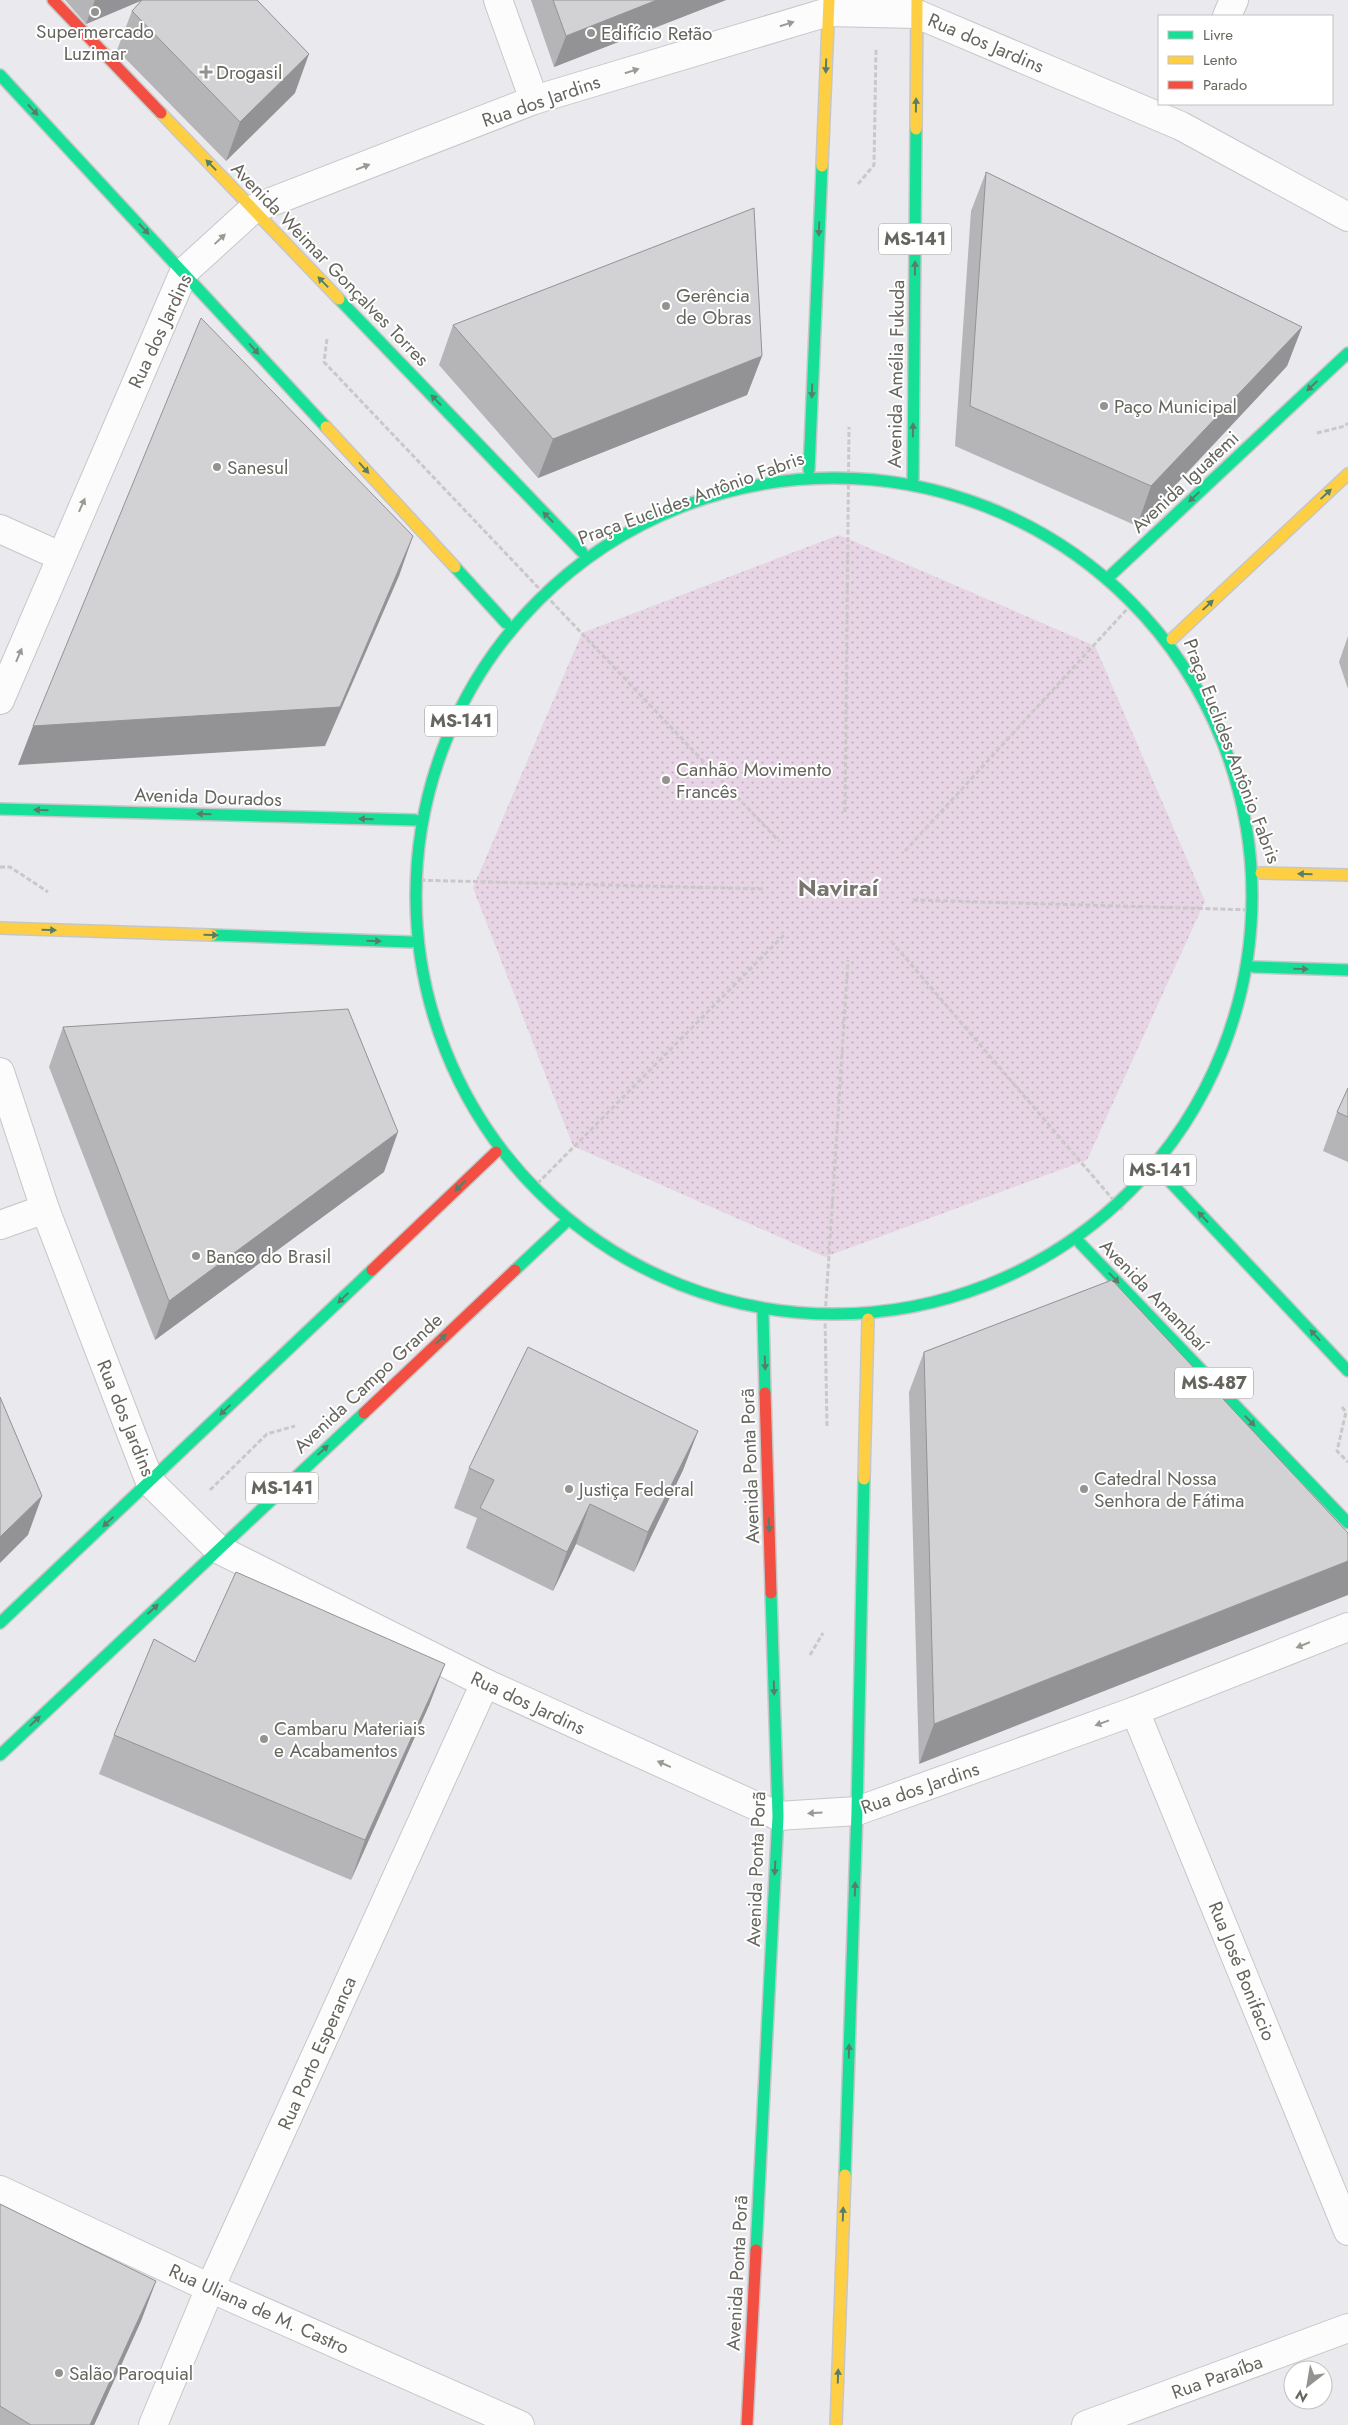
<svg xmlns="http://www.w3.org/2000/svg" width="1348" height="2425" font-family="Jost,sans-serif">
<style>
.park{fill:url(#park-dots)}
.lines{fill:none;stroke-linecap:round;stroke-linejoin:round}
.street-casing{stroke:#c8c7c8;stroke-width:30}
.fast-casing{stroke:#c7c6c7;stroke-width:14}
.slow-casing{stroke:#c7c6c7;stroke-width:14}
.jam-casing{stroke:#c7c6c7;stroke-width:14}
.path{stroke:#ccc8c9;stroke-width:3;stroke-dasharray:5 2.5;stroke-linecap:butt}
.street{stroke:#fcfcfc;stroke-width:28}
.fast{stroke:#16e098;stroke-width:11}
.slow{stroke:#ffcf43;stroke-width:11}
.jam{stroke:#f24e42;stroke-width:11}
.wall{fill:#b5b4b6}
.shaded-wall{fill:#939294}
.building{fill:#d2d1d4;stroke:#939294}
.oneway{fill:#9a9a95}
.oneway2{fill:#567e6a}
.poi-dot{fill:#949390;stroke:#fff;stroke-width:2}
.labels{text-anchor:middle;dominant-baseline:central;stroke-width:4;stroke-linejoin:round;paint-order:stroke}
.shield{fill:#fff;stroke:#94938e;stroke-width:1}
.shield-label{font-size:18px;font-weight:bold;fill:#66655e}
.poi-label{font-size:19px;fill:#66655e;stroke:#fff;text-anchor:start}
.street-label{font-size:19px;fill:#66655e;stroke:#fff}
.district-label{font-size:24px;font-weight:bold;fill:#78766f;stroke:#fff}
</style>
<defs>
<pattern id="park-dots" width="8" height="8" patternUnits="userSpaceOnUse" patternTransform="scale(1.25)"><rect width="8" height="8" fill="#e7d5e5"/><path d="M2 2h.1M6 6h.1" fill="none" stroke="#bfb0bd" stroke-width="1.8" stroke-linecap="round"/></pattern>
</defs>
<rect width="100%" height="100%" fill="#e9e9ee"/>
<!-- park -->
<path class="park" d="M839,535L1095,646L1205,901L1087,1160L825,1257L573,1146L473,888L582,633Z"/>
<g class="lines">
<!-- street casing -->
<g class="street-casing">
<g id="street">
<path d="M498,0L534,100"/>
<path d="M1227,16L1234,0"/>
<path d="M0,529L60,556"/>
<path d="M0,700L184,272L253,209L534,100L828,12L917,14L1181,126L1348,217"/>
<path d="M0,1072L45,1209L150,1482L218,1549L485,1683L778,1816L857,1811L1135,1711L1348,1627"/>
<path d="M0,1225L45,1209"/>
<path d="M1135,1711L1348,2231"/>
<path d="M0,2190L210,2288L520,2425"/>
<path d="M153,2425L210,2288L485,1683"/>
<path d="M1086,2425L1348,2328"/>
</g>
</g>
<!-- fast casing -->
<g class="fast-casing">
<g id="fast">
<path d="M0,75L326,427"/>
<path d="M339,299L582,552"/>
<path d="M809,470L822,166"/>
<circle cx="834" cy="896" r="418"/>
<path d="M913,479L916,129"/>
<path d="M455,567L506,623"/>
<path d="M1111,575L1348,353"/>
<path d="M0,809L415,820"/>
<path d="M212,935L411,942"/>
<path d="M1254,967L1348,970"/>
<path d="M1160,1171L1348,1371"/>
<path d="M1080,1243L1348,1523"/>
<path d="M515,1270L565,1223"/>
<path d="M763,1314L765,1393"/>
<path d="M0,1623L372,1270"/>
<path d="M0,1755L364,1413"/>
<path d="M845,2175L857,1811L864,1479"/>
<path d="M756,2250L778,1816L771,1593"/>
</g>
</g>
<!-- slow casing -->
<g class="slow-casing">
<g id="slow">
<path d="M161,113L339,299"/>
<path d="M916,129L917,0"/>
<path d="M822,166L829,0"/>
<path d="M326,427L455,567"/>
<path d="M1172,639L1348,474"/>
<path d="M1261,873L1348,875"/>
<path d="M0,928L212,935"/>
<path d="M864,1479L868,1319"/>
<path d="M836,2425L845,2175"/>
</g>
</g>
<!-- jam casing -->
<g class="jam-casing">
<g id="jam">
<path d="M53,0L161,113"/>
<path d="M372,1270L496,1152"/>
<path d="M765,1393L771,1593"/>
<path d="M364,1413L515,1270"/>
<path d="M747,2425L756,2250"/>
</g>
</g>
<!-- path -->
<g class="path">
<path d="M858,184L874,165L876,49"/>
<path d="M327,339L324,362L779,841"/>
<path d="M1317,433L1345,426L1348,423"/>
<path d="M845,812L849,427"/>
<path d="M905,851L1128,608"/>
<path d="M0,867H10L48,892"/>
<path d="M413,880L765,889"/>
<path d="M913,900L1254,910"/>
<path d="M891,941L1122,1210"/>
<path d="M532,1189L784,935"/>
<path d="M1342,1407L1346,1412L1337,1451L1348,1462"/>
<path d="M827,1426L825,1317L848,960"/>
<path d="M210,1490L267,1434L295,1426"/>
<path d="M810,1655L823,1633"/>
</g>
<!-- street -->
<use href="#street" class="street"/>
<!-- fast -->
<use href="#fast" class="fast"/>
<!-- slow -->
<use href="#slow" class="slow"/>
<!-- jam -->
<use href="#jam" class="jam"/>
</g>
<!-- wall -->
<g class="wall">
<path d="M65,0H257L295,93L226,161L117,50L132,11L142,0L86,24Z"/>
<path d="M531,0H726L554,67Z"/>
<path d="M986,172L1302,327L1287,366L1137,526L955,446L971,211Z"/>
<path d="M453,325L762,356L747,395L538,478L439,365Z"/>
<path d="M1348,636V689L1339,662Z"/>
<path d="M63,1027L384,1172L155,1340L49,1067Z"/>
<path d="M1348,1088V1162L1323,1151L1337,1112Z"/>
<path d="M1112,1280L919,1764L909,1392L924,1352Z"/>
<path d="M698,1431L683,1470L634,1572L576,1544L553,1591L466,1548L477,1518L454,1508L469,1468Z"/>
<path d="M195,1662L430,1703L351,1880L99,1774L114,1735Z"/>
<path d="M0,2204L156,2281L141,2321L94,2425H0Z"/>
</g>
<!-- shaded-wall -->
<g class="shaded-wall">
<path d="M95,0H143L86,24Z"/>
<path d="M657,0H726L554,67L566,36Z"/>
<path d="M309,54L295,93L226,161L240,122Z"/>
<path d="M1302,327L1287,366L1137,526L1151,486Z"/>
<path d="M762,356L747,395L538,478L553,439Z"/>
<path d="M413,536L399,576L325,746L18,765L33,726Z"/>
<path d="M398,1132L384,1172L155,1340L169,1301Z"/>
<path d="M698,1431L683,1470L634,1572L648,1532Z"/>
<path d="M42,1496L28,1535L0,1563V1537Z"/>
<path d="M590,1504L576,1544L553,1591L567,1552Z"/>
<path d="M1348,1561V1595L919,1764L934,1724Z"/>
<path d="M445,1664L430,1703L351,1880L365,1840Z"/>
<path d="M156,2281L141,2321L94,2425H90Z"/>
</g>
<!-- building -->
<g class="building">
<path d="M142,0H257L309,54L240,122L132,11Z"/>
<path d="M553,0H657L566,36Z"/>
<path d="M986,172L1302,327L1151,486L970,406Z"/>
<path d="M754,208L762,356L553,439L453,325Z"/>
<path d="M201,318L413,536L340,707L33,726Z"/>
<path d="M348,1009L398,1132L169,1301L63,1027Z"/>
<path d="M1348,1088V1117L1337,1112Z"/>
<path d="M1112,1280L1348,1533V1561L934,1724L924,1352Z"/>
<path d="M528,1347L698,1431L648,1532L590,1504L567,1552L480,1508L494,1480L469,1468Z"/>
<path d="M0,1397L42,1496L0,1537Z"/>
<path d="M236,1572L445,1664L365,1840L114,1735L154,1639L195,1662Z"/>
<path d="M0,2204L156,2281L90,2425H31L0,2406Z"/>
</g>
<!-- one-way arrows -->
<defs><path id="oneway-solid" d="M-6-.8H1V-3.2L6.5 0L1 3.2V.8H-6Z" transform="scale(1.25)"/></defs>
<g class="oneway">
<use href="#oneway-solid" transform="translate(787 24) rotate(-17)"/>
<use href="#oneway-solid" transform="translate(632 71) rotate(-17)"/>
<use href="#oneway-solid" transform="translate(363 167) rotate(-21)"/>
<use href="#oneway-solid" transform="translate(220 239) rotate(-43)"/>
<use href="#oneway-solid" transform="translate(82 505) rotate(-66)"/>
<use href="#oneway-solid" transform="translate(19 655) rotate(-67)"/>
<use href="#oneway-solid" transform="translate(1303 1645) rotate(158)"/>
<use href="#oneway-solid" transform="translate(1102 1723) rotate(160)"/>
<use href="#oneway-solid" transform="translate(664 1764) rotate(-156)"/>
<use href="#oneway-solid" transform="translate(815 1813) rotate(177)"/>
</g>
<g class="oneway2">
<use href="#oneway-solid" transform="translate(826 66) rotate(92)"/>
<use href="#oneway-solid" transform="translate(916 105) rotate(-89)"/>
<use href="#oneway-solid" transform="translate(33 110) rotate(47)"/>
<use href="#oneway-solid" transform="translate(211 165) rotate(-134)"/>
<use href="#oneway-solid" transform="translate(144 229) rotate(47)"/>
<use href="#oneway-solid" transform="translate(819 229) rotate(92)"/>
<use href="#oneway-solid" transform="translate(915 268) rotate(-89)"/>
<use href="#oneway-solid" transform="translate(323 282) rotate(-134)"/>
<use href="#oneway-solid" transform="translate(254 349) rotate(48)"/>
<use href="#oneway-solid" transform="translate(1312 386) rotate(137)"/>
<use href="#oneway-solid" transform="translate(812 391) rotate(92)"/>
<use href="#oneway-solid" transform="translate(436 400) rotate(-134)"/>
<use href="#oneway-solid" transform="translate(913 430) rotate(-89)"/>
<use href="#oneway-solid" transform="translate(364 468) rotate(48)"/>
<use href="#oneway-solid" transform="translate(1326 494) rotate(-43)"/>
<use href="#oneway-solid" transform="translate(1194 497) rotate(137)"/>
<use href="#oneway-solid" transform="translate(548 517) rotate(-134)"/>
<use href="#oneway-solid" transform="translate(1208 605) rotate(-43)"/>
<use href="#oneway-solid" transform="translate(41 810) rotate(-178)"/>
<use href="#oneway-solid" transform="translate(204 814) rotate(-178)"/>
<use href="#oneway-solid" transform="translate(366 819) rotate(-178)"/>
<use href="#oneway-solid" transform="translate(1305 874) rotate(-179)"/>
<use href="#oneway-solid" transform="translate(49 930) rotate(2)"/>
<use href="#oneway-solid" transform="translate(211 935) rotate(2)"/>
<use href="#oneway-solid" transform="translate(374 941) rotate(2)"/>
<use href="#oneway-solid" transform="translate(1301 969) rotate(2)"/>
<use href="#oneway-solid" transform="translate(460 1186) rotate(136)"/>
<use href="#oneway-solid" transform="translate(1203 1217) rotate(-133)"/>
<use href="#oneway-solid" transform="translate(1114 1278) rotate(46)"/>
<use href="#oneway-solid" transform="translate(343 1298) rotate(136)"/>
<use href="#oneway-solid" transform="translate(1315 1335) rotate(-133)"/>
<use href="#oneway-solid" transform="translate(441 1339) rotate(-43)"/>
<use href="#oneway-solid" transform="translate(765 1363) rotate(88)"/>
<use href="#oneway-solid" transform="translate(225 1410) rotate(136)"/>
<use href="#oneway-solid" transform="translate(1250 1421) rotate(46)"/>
<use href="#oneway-solid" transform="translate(323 1450) rotate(-43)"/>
<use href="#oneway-solid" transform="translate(108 1522) rotate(137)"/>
<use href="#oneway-solid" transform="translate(769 1525) rotate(88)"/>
<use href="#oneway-solid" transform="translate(153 1609) rotate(-43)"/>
<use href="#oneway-solid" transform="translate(774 1688) rotate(88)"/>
<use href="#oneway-solid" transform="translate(35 1721) rotate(-43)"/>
<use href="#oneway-solid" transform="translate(775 1868) rotate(93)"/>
<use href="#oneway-solid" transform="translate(855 1889) rotate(-88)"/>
<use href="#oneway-solid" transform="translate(849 2051) rotate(-88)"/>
<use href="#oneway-solid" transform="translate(843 2214) rotate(-88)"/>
<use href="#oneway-solid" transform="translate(838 2376) rotate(-88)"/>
</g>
<!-- markers -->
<g class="poi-dot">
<circle cx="95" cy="12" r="5"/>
<circle cx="591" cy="33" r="5"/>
<path d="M203.5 64.5h5v5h5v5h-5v5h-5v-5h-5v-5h5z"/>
<circle cx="666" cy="306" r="5"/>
<circle cx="1104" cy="406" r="5"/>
<circle cx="217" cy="467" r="5"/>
<circle cx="666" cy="780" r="5"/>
<circle cx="196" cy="1256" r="5"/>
<circle cx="569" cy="1489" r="5"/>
<circle cx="1084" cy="1489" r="5"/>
<circle cx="264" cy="1739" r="5"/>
<circle cx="59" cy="2373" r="5"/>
</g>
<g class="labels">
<!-- shield labels -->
<g class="shield">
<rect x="879" y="223.5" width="72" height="31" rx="4"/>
<rect x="425" y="705.5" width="72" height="31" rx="4"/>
<rect x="1124" y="1154.5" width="72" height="31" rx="4"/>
<rect x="1175" y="1367.5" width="78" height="31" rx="4"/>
<rect x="246" y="1472.5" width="72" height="31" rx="4"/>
</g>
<g class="shield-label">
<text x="915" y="239">MS-141</text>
<text x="461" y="721">MS-141</text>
<text x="1160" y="1170">MS-141</text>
<text x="1214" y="1383">MS-487</text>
<text x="282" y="1488">MS-141</text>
</g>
<!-- poi labels -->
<g class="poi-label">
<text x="95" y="31" text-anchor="middle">Supermercado<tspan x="95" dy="22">Luzimar</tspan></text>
<text x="601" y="33">Edifício Retão</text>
<text x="216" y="72">Drogasil</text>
<text x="676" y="295">Gerência<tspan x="676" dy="22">de Obras</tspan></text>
<text x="1114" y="406">Paço Municipal</text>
<text x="227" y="467">Sanesul</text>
<text x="676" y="769">Canhão Movimento<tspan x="676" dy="22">Francês</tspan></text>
<text x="206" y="1256">Banco do Brasil</text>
<text x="1094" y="1478">Catedral Nossa<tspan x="1094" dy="22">Senhora de Fátima</tspan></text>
<text x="579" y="1489">Justiça Federal</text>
<text x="274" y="1728">Cambaru Materiais<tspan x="274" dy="22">e Acabamentos</tspan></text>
<text x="69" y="2373">Salão Paroquial</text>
</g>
<!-- street labels -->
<g class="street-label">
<text transform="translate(986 43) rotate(23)">Rua dos Jardins</text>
<text transform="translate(541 101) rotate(-19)">Rua dos Jardins</text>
<text transform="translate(330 264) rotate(46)">Avenida Weimar Gonçalves Torres</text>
<text transform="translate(160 331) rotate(-65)">Rua dos Jardins</text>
<text transform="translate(896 374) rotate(-89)">Avenida Amélia Fukuda</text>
<text transform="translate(1185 482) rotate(-43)">Avenida Iguatemi</text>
<text transform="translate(691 498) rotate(-20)">Praça Euclides Antônio Fabris</text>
<text transform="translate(1232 751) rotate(69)">Praça Euclides Antônio Fabris</text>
<text transform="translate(208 797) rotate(2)">Avenida Dourados</text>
<text transform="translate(1154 1295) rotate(46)">Avenida Amambaí</text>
<text transform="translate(368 1383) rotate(-43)">Avenida Campo Grande</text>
<text transform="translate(126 1418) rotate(68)">Rua dos Jardins</text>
<text transform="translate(750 1466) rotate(-92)">Avenida Ponta Porã</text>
<text transform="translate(528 1703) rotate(25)">Rua dos Jardins</text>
<text transform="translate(920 1788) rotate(-19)">Rua dos Jardins</text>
<text transform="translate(756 1869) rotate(-88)">Avenida Ponta Porã</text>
<text transform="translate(1242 1971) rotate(68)">Rua José Bonifacio</text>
<text transform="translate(317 2053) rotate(-66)">Rua Porto Esperanca</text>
<text transform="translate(737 2273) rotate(-87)">Avenida Ponta Porã</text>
<text transform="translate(259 2309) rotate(24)">Rua Uliana de M. Castro</text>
<text transform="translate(1217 2377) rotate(-20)">Rua Paraíba</text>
</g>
<!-- district labels -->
<g class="district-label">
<text x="838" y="887">Naviraí</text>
</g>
</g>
<!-- legend -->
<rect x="1158" y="15" width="175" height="90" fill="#ffffff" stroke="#c2c1bf"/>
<rect x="1168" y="31" width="25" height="8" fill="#16e098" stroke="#c2c1bf"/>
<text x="1203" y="40" font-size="15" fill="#66655e">Livre</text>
<rect x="1168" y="56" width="25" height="8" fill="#ffcf43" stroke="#c2c1bf"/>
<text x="1203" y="65" font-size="15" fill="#66655e">Lento</text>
<rect x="1168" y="81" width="25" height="8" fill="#f24e42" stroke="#c2c1bf"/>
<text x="1203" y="90" font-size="15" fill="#66655e">Parado</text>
<!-- north arrow -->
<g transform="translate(1308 2385) rotate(211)"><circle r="24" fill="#ffffff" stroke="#c2c1bf"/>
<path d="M0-4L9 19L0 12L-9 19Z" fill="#949390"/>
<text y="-8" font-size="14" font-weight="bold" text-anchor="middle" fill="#66655e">N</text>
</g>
</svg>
